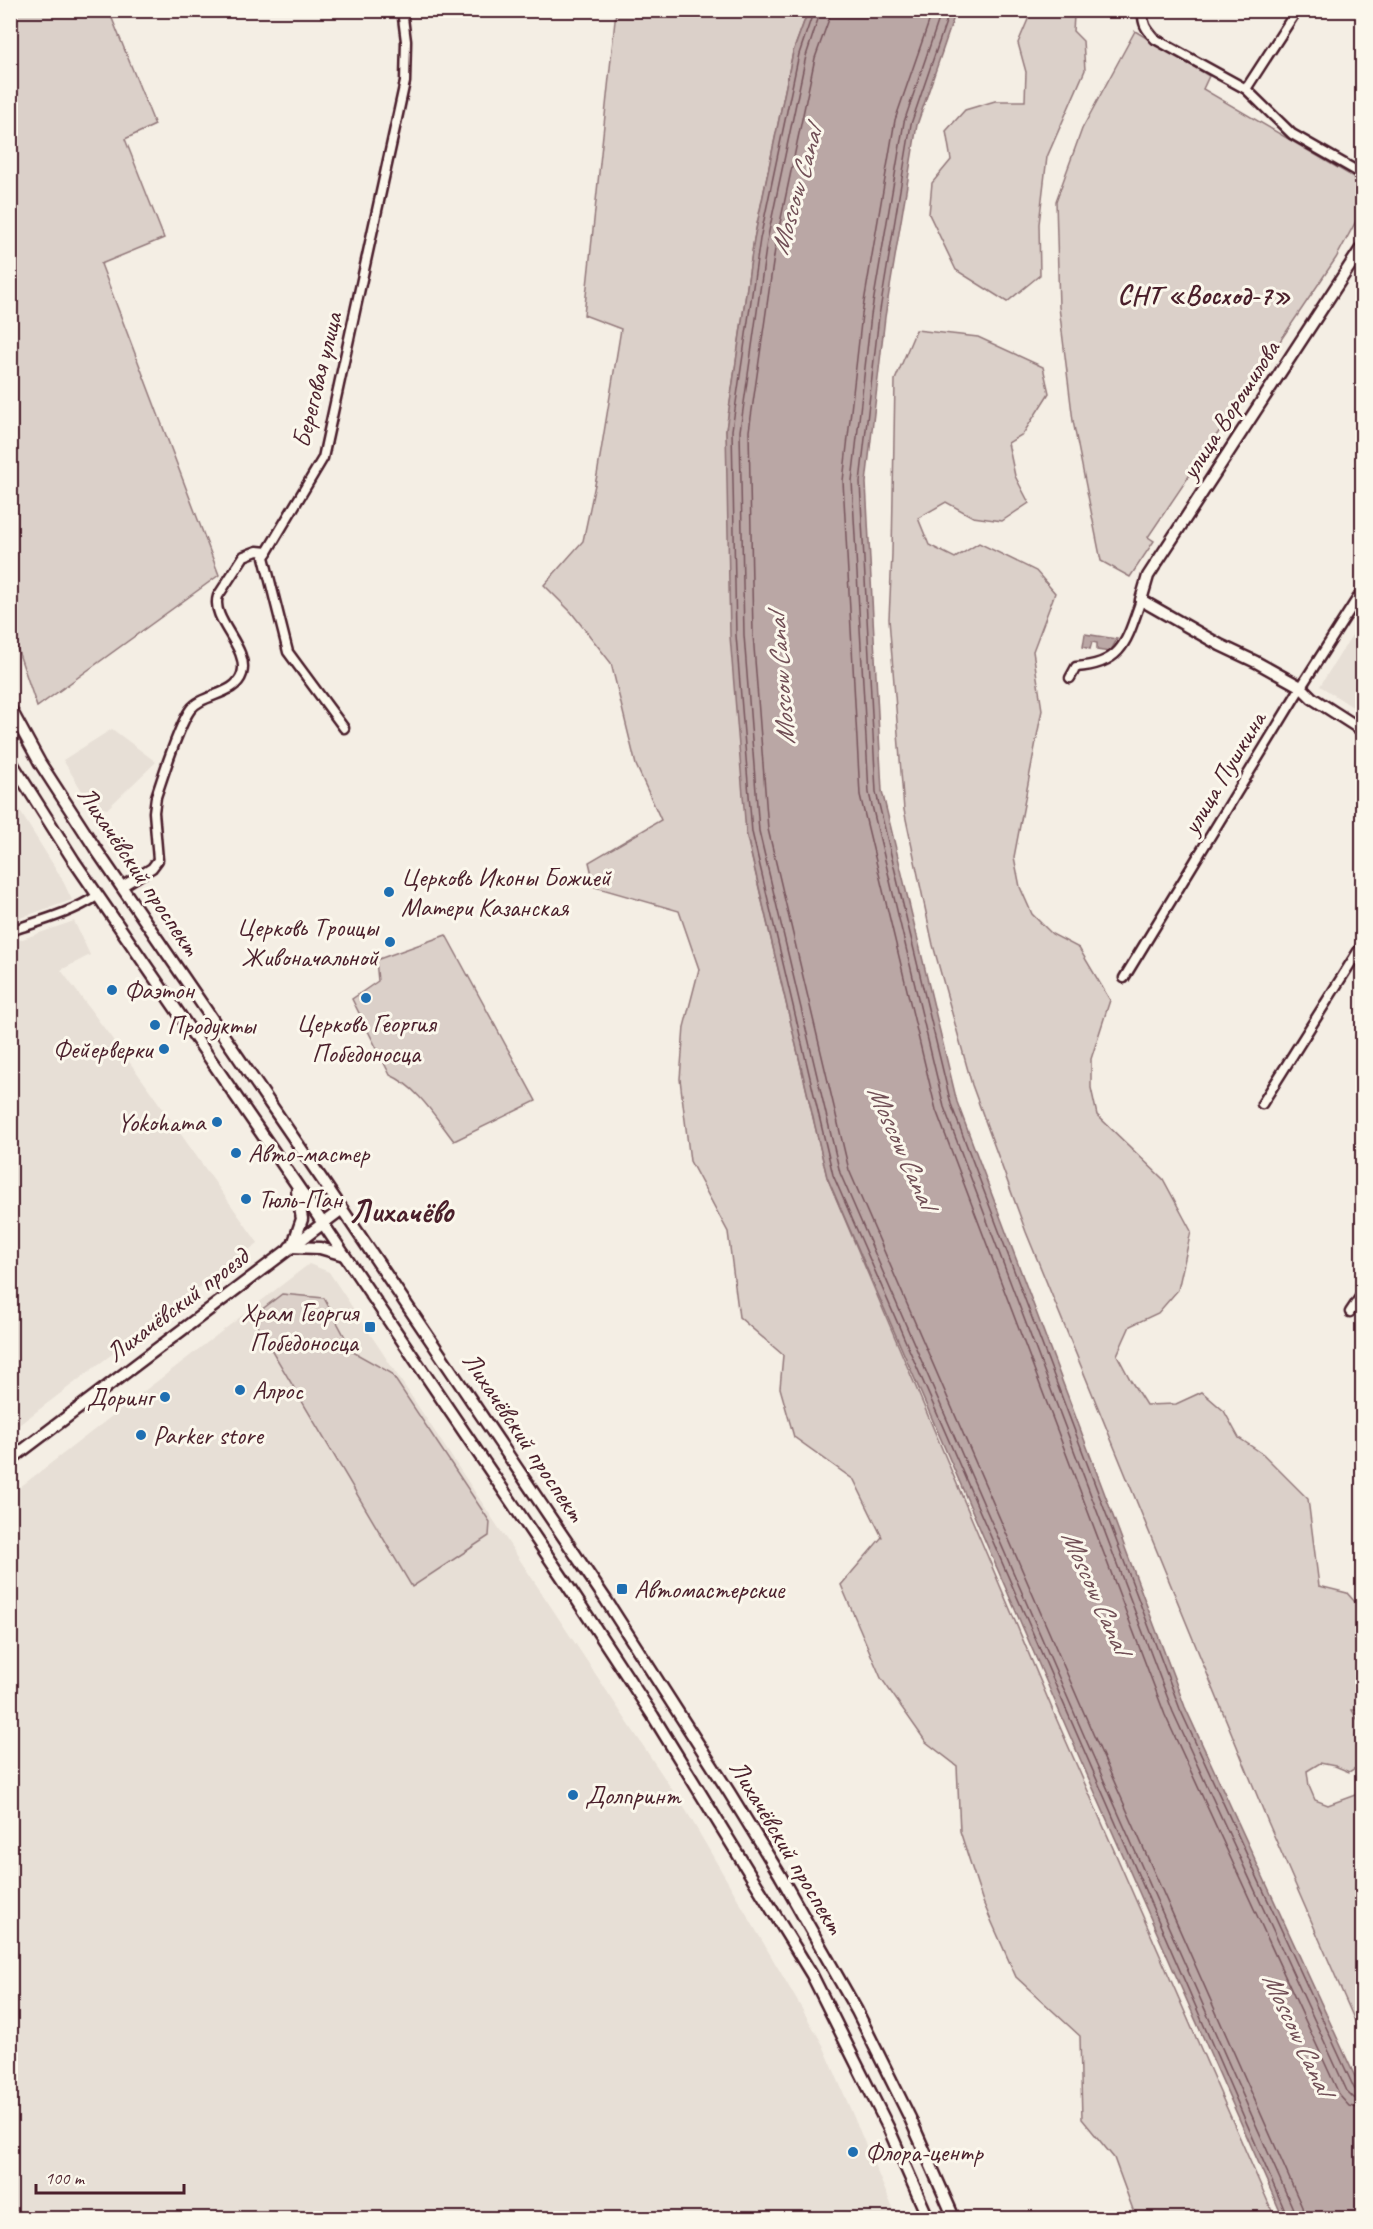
<svg xmlns="http://www.w3.org/2000/svg" width="1373" height="2229" font-family="Caveat,sans-serif">
<style>
.built{fill:#e7dfd6}
.green{fill:#dbd0c9;stroke:#92787a;stroke-width:1.5}
.water{fill:#baa7a5;stroke:#8d7174;stroke-width:1.5}
.lines{fill:none;stroke-linecap:round;stroke-linejoin:round}
.shore{stroke:#77555c;stroke-width:1.5}
.street-casing{stroke:#4a1f2b;stroke-width:13}
.secondary-casing{stroke:#4a1f2b;stroke-width:15}
.street{stroke:#fbf7ec;stroke-width:8}
.secondary{stroke:#fbf7ec;stroke-width:10}
.poi-dot{fill:#1f6fb2;stroke:#fbf7ec;stroke-width:2}
.labels{text-anchor:middle;dominant-baseline:central;stroke-width:6;stroke-linejoin:round;paint-order:stroke}
.street-label{font-size:26px;fill:#4a1f2b;stroke:#fbf7ec}
.poi-label{font-size:26px;fill:#4a1f2b;stroke:#fbf7ec;text-anchor:start}
.water-label{font-size:27px;font-style:italic;fill:#714f56;stroke:#fbf7ec}
.neighbourhood-label{font-size:27px;font-weight:bold;fill:#4a1f2b;stroke:#fbf7ec}
.district-label{font-size:32px;font-weight:bold;fill:#4a1f2b;stroke:#fbf7ec}
</style>
<rect width="100%" height="100%" fill="#f4eee4"/>
<filter id="ink" filterUnits="userSpaceOnUse"><feTurbulence type="fractalNoise" baseFrequency=".0167" numOctaves="2"/><feDisplacementMap in="SourceGraphic" scale="12" xChannelSelector="R" yChannelSelector="G"/><feConvolveMatrix kernelMatrix="1 2 1 2 8 2 1 2 1" color-interpolation-filters="sRGB"/></filter>
<g filter="url(#ink)">
<!-- built -->
<g class="built">
<path d="M1362,619V713L1320,686Z"/>
<path d="M112,729L156,762L107,809L90,804L63,760Z"/>
<path d="M11,797L61,877L72,900L11,921Z"/>
<path d="M74,921L90,955L61,970L136,1071L258,1243L11,1431V943Z"/>
<path d="M309,1264L329,1272L687,1812L823,2045L897,2218H11V1494Z"/>
</g>
<!-- green -->
<g class="green">
<path d="M10,11H109L155,125L125,139L164,238L101,264L219,575L37,707L10,627Z"/>
<path d="M616,11H808L793,52L754,239L726,430L746,833L827,1177L1056,1718L1275,2218H1136L1114,2158L1082,2119L1080,2036L1016,1977L983,1902L960,1831L957,1766L926,1742L881,1678L841,1585L882,1537L854,1480L794,1437L780,1388L783,1355L739,1317L728,1232L690,1161L680,1079L684,1027L699,969L679,911L595,887L589,862L661,820L636,765L611,663L571,612L544,585L583,541L597,475L621,329L584,315Z"/>
<path d="M1041,11H1079L1074,16L1073,31L1083,41L1085,70L1047,157L1039,224L1040,275L1007,302L956,270L929,214L932,183L951,160L946,131L965,110L995,101H1025L1026,72L1018,43L1029,17Z"/>
<path d="M1135,31L1209,76L1203,89L1362,182V210L1336,258L1148,537L1154,541L1130,577L1101,561L1073,421L1059,307L1056,201L1082,129Z"/>
<path d="M916,330L978,337L1043,367L1049,393L1023,434L1008,443L1015,476L1029,503L1002,521L973,517L946,502L918,518L929,545L955,558L979,543L1036,571L1055,593L1033,651L1042,710L1014,857L1020,887L1032,914L1052,934L1079,948L1110,1000L1091,1059V1088L1097,1115L1163,1179L1191,1231L1178,1290L1158,1313L1130,1326L1117,1355L1131,1381L1146,1405L1176,1404L1202,1392L1224,1411L1239,1438L1263,1454L1308,1499L1319,1586L1347,1593L1362,1610V1710H1352L1362,1727V1764L1349,1772L1335,1766L1320,1763L1307,1771L1309,1786L1315,1800L1328,1805L1355,1795L1362,1797V2037L1268,1822L1026,1232L972,1085L933,945L904,810L889,619L892,554L895,380Z"/>
<path d="M446,935L536,1101L454,1141C436,1118 418,1087 390,1075L352,999L378,981L376,960Z"/>
<path d="M282,1294L324,1298L353,1352L391,1373L490,1522L489,1536L412,1587L252,1317Z"/>
</g>
<!-- water -->
<g class="water">
<path d="M808,11H956L917,125L885,317L866,483L882,791L957,1102L1185,1707L1362,2092V2218H1283L1074,1745L827,1177L746,832L730,636L726,430L754,239L793,52Z"/>
<path d="M1085,634L1117,639L1110,652L1097,650V643L1092,642L1090,649L1083,647Z"/>
</g>
<g class="lines">
<!-- shore -->
<g class="shore">
<path d="M814,10L799,54L760,239L732,430L736,635L752,832L833,1175L1288,2218"/>
<path d="M821,10L806,56L767,241L740,431L744,635L759,831L840,1173L1086,1740L1294,2211L1295,2218"/>
<path d="M830,10L829,19L815,58L776,242L749,431L753,634L768,829L849,1170L1094,1736L1302,2207L1304,2218"/>
<path d="M933,10L895,120L862,314L843,481L860,795L936,1110L1165,1715L1340,2096L1349,2106L1362,2109"/>
<path d="M942,10L904,122L871,315L852,481L869,793L944,1107L1173,1712L1347,2091L1354,2098L1362,2100"/>
<path d="M950,10L911,124L879,316L860,482L876,792L951,1104L1180,1709L1354,2088L1357,2092H1362"/>
</g>
<!-- street casing -->
<g class="street-casing">
<g id="street">
<path d="M1143,10C1142,24 1146,29 1155,39L1246,89L1292,134L1362,174"/>
<path d="M1246,89L1297,10"/>
<path d="M1070,678L1076,667C1124,664 1127,639 1141,600"/>
<path d="M344,728L288,652L264,557L323,458L405,82L406,41L402,10"/>
<path d="M121,887L152,868L158,860L154,812L156,797C163,776 178,727 190,710C202,693 235,696 242,674C250,648 210,620 218,596L244,556L257,551L267,552"/>
<path d="M10,931C40,921 71,913 97,896"/>
<path d="M1124,978L1301,687L1362,591"/>
<path d="M1262,1104L1362,945"/>
<path d="M1350,1312L1362,1294"/>
</g>
</g>
<!-- secondary casing -->
<g class="secondary-casing">
<g id="secondary">
<path d="M1362,247L1148,576L1141,600L1220,645L1256,662L1301,687L1312,698L1362,730"/>
<path d="M10,708L40,763L95,848L321,1178L606,1600L729,1792L780,1875L857,2011L910,2118L954,2218"/>
<path d="M10,760L74,861L301,1191L562,1577L653,1716L812,1975L888,2127L928,2218"/>
<path d="M294,1242L302,1219L297,1191"/>
<path d="M290,1247L320,1248L344,1255"/>
<path d="M10,1460L342,1209"/>
</g>
</g>
<!-- street -->
<use href="#street" class="street"/>
<!-- secondary -->
<use href="#secondary" class="secondary"/>
</g>
</g>
<!-- markers -->
<g class="poi-dot">
<circle cx="389" cy="892" r="6"/>
<circle cx="390" cy="942" r="6"/>
<circle cx="112" cy="990" r="6"/>
<circle cx="366" cy="998" r="6"/>
<circle cx="155" cy="1025" r="6"/>
<circle cx="164" cy="1049" r="6"/>
<circle cx="217" cy="1122" r="6"/>
<circle cx="236" cy="1153" r="6"/>
<circle cx="246" cy="1199" r="6"/>
<rect x="364" y="1321" width="12" height="12" rx="3"/>
<circle cx="240" cy="1390" r="6"/>
<circle cx="165" cy="1397" r="6"/>
<circle cx="141" cy="1435" r="6"/>
<rect x="616" y="1583" width="12" height="12" rx="3"/>
<circle cx="573" cy="1795" r="6"/>
<circle cx="853" cy="2152" r="6"/>
</g>
<g class="labels">
<!-- street labels -->
<g class="street-label">
<text transform="translate(317 380) rotate(-76)">Береговая улица</text>
<text transform="translate(1230 410) rotate(-57)">улица Ворошилова</text>
<text transform="translate(1224 773) rotate(-59)">улица Пушкина</text>
<text transform="translate(139 871) rotate(56)">Лихачёвский проспект</text>
<text transform="translate(177 1305) rotate(-37)">Лихачёвский проезд</text>
<text transform="translate(524 1437) rotate(56)">Лихачёвский проспект</text>
<text transform="translate(787 1847) rotate(59)">Лихачёвский проспект</text>
</g>
<!-- poi labels -->
<g class="poi-label">
<text x="401" y="877">Церковь Иконы Божией<tspan x="401" dy="30">Матери Казанская</tspan></text>
<text x="378" y="927" text-anchor="end">Церковь Троицы<tspan x="378" dy="30">Живоначальной</tspan></text>
<text x="124" y="990">Фаэтон</text>
<text x="366" y="1023" text-anchor="middle">Церковь Георгия<tspan x="366" dy="30">Победоносца</tspan></text>
<text x="167" y="1025">Продукты</text>
<text x="152" y="1049" text-anchor="end">Фейерверки</text>
<text x="205" y="1122" text-anchor="end">Yokohama</text>
<text x="248" y="1153">Авто-мастер</text>
<text x="258" y="1199">Тюль-Пан</text>
<text x="358" y="1312" text-anchor="end">Храм Георгия<tspan x="358" dy="30">Победоносца</tspan></text>
<text x="252" y="1390">Алрос</text>
<text x="153" y="1397" text-anchor="end">Доринг</text>
<text x="153" y="1435">Parker store</text>
<text x="634" y="1589">Автомастерские</text>
<text x="585" y="1795">Долпринт</text>
<text x="865" y="2152">Флора-центр</text>
</g>
<!-- water labels -->
<g class="water-label">
<text transform="translate(796 191) rotate(-74)">Moscow Canal</text>
<text transform="translate(781 680) rotate(-94)">Moscow Canal</text>
<text transform="translate(902 1146) rotate(66)">Moscow Canal</text>
<text transform="translate(1096 1591) rotate(66)">Moscow Canal</text>
<text transform="translate(1298 2033) rotate(65)">Moscow Canal</text>
</g>
<!-- neighbourhood labels -->
<g class="neighbourhood-label">
<text x="1204" y="295">СНТ «Восход-7»</text>
</g>
<!-- district labels -->
<g class="district-label">
<text x="401" y="1211">Лихачёво</text>
</g>
</g>
<!-- margin -->
<rect width="1373" height="2229" fill="none" stroke="#fbf7ec" stroke-width="36"/>
<rect x="18" y="18" width="1337" height="2193" fill="none" stroke="#4a1f2b" stroke-width="2" filter="url(#ink)"/>
<!-- scale -->
<path d="M36 2184v9h148v-9" fill="none" stroke="#4a1f2b" stroke-width="3"/>
<text x="45" y="2184" font-size="18" fill="#4a1f2b" stroke="#fbf7ec" stroke-width="4.5" paint-order="stroke">100 m</text>
</svg>
